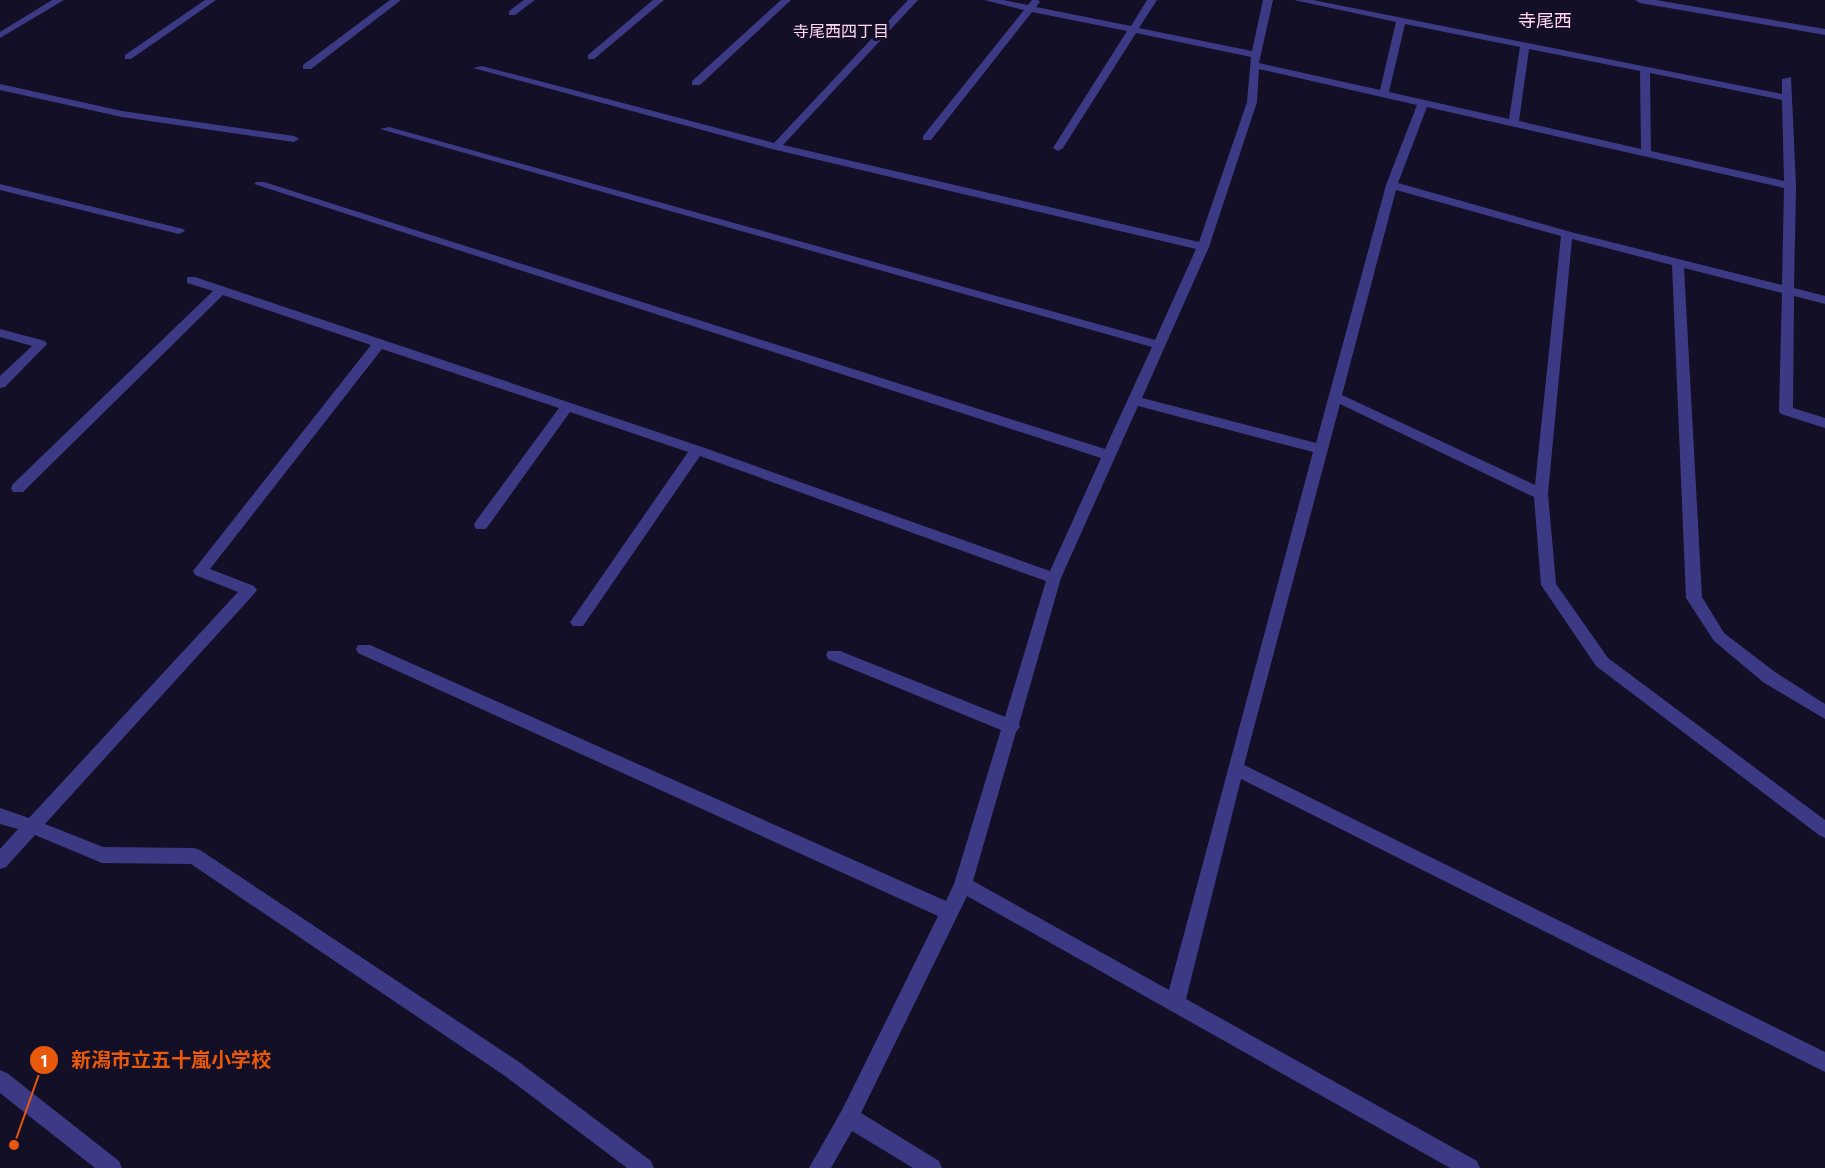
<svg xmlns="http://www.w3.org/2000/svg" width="1825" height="1168" font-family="Figtree,'Noto Sans JP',sans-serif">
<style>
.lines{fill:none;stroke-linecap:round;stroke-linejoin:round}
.minor{fill:#3d3a85;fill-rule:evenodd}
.labels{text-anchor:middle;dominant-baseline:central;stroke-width:6;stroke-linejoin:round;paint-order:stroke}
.far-neighbourhood-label{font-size:16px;fill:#ffd6f0;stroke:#130f26}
.far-quarter-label{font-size:18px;fill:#ffd6f0;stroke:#130f26}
.leader{fill:none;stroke:#e8590c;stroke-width:2}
.callout-dot{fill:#e8590c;stroke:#130f26;stroke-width:2}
.mark-label{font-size:18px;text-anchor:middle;font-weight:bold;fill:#fff}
.callout-label{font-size:20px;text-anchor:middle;font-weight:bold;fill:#e8590c;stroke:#130f26;stroke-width:6;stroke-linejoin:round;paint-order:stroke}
</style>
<rect width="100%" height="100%" fill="#130f26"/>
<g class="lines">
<!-- minor -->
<g class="minor">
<path d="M52,0H64L0,38V32Z"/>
<path d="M205,0H216L131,59H125V55Z"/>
<path d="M390,0H401L311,69H303V65Z"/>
<path d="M524,0H535L515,15H509V11Z"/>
<path d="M653,0H664L594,59H588V55Z"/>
<path d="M781,0H791L700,85H692V81Z"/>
<path d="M908,0H918L783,145L1199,242L1247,102L1251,57L1136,33L1063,148L1058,151L1053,148L1127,31L1032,12L931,140H923V136L1024,10L984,0H1003L1028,5L1032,0H1038L1040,2L1036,7L1131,26L1147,0H1157L1139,28L1252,51L1263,0H1273L1259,63L1380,90L1396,22L1294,0H1313L1782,94V79L1791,77L1796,186L1794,288L1825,296V304L1794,296L1793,408L1825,418V428L1781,414L1779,411L1782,293L1684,268L1702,597L1724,633L1775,672L1825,704V719L1763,682L1714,641L1686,598L1672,265L1572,239L1548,494L1556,584L1608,658L1825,820V838L1819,835L1596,666L1541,585L1534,497L1340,404L1244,765L1825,1052V1072L1241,779L1186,999L1477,1161L1480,1168H1450L967,896L861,1113L939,1161L942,1168H913L852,1131L831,1168H809L842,1110L938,916L358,653L356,649L358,645H370L946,901L954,884L1001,730L828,659L826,655L828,651H840L1005,717L1046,581L700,456L583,626H573L570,622L573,618L688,452L570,412L486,529H476L474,525L476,521L559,408L382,349L210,569L254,586L257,590L254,594L45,824L103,847L194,848L200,850L519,1062L651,1161L654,1168H627L505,1076L191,864L102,863L35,835L6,867L0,869V849L18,829L0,824V808L29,818L238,592L195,575L193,571L371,345L223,295L23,492H13L11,488L13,484L213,291L187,283V277H195L702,447L1050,571L1101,458L254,184L256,182H264L1105,449L1152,347L380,129L389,127L1155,340L1196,249L772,149L473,68L482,66L774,143ZM1405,24L1520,47L1509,119L1389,92ZM1529,49L1640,71L1641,149L1519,121ZM1259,69L1417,105L1386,185L1316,443L1142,398L1209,247L1257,102ZM1650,73L1782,100L1784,181L1651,151ZM1427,107L1784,188L1782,285L1571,232L1398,183ZM1396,190L1561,236L1535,485L1342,395ZM1138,406L1313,452L1169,990L973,881L1016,732L1020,727L1019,724L1061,578Z"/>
<path d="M1635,0H1656L1825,29V35L1640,3Z"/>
<path d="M0,84L122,111L294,136L299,139L294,142L122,117L0,90Z"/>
<path d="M0,184L183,229L185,231L179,234L0,190Z"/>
<path d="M0,329L45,341L47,344L5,387L0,388V376L32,346L0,337Z"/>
<path d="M0,1070L7,1073L119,1161L122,1168H95L0,1093Z"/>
</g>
</g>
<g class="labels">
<!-- far-neighbourhood labels -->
<g class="far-neighbourhood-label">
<text x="841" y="31">寺尾西四丁目</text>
</g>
<!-- far-quarter labels -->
<g class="far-quarter-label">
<text x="1545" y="21">寺尾西</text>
</g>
</g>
<!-- callouts -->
<path class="leader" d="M14 1145L44 1060"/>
<g class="callout-dot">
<circle cx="14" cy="1145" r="6"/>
<circle cx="44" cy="1060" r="15"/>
</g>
<g class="mark-label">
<text x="44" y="1067">1</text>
</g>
<g class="callout-label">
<text x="171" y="1067">新潟市立五十嵐小学校</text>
</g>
</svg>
